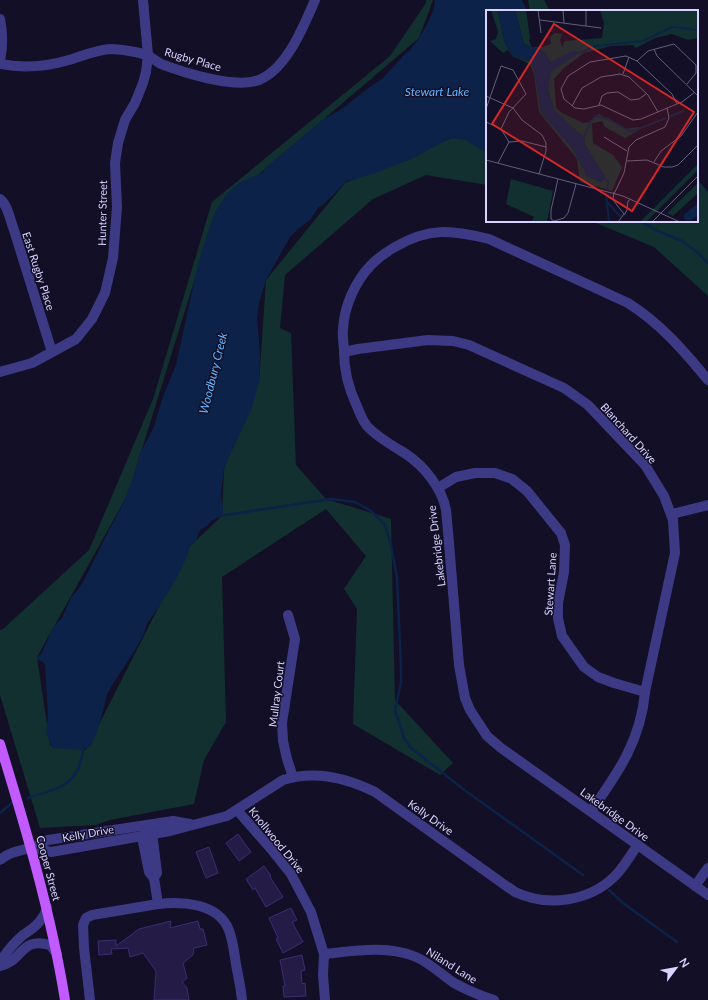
<svg xmlns="http://www.w3.org/2000/svg" width="708" height="1000" font-family="Lato,sans-serif">
<style>
.green{fill:#12302f}
.water{fill:#0c2248}
.lines{fill:none;stroke-linecap:round;stroke-linejoin:round}
.stream{stroke:#0c2248;stroke-width:2.5}
.building{fill:#241b47;stroke:#3b2d73}
.minor{stroke:#3d3a85;stroke-width:10}
.major{stroke:#c25bff;stroke-width:10}
.labels{text-anchor:middle;dominant-baseline:central;stroke-width:3;stroke-linejoin:round;paint-order:stroke}
.street-label{font-size:11px;fill:#d9d4ff;stroke:#130f26}
.water-label{font-size:12px;font-style:italic;fill:#62b6ff;stroke:#130f26}
.inset-river{fill:none;stroke:#0c2248;stroke-width:2}
.inset-road{fill:none;stroke:#625e7d;stroke-width:1}
.view{fill:#d62828;fill-opacity:0.15;stroke:#d62828;stroke-width:2}
.inset-edge{fill:none;stroke:#d9d4ff;stroke-width:2}
</style>
<rect width="100%" height="100%" fill="#130f26"/>
<!-- green -->
<g class="green">
<path d="M426,0H433L419,38L216,211L128,494L37,657L50,745L86,750L189,547L222,516L224,468L259,382L266,280L345,183L454,137L487,112V185L426,175L373,199L285,275L280,328L291,333L296,465L326,499L391,519L395,700L453,763L440,775L353,724L357,609L344,589L366,556L326,509L222,577L226,722L204,760L194,804L110,820L96,825L40,828L0,695V630L3,629L89,550L153,399L212,202L390,56L426,3Z"/>
<path d="M528,0H544L550,11H530Z"/>
<path d="M697,179L708,192V296L654,247L591,221H697Z"/>
</g>
<!-- water -->
<path class="water" d="M435,0H522L527,11H487V153L465,140L451,138L411,159L370,175L347,181L325,203L318,208L311,219L298,229L290,237L266,280L259,303L257,318L260,354L259,382L251,410L224,468L221,493L223,509L222,516L211,521L207,526L200,530L196,541L189,547L188,554L176,579L167,594L147,624L143,636L135,650L111,687L107,695L99,726L91,746L83,750L52,748L46,732L48,716L45,665L43,662L38,660L37,657L42,653L53,627L62,618L71,597L78,590L84,580L110,528L124,502L139,460L138,457L153,429L164,394L176,365L198,264L211,222L216,211L227,193L242,181L262,173L272,162L325,118L339,111L367,89L383,78L404,55L409,51L419,38L428,23L434,8Z"/>
<g class="lines">
<!-- stream -->
<g class="stream">
<path d="M640,221L658,231L682,241L697,252L708,263"/>
<path d="M219,516L331,499L355,502L371,511L385,525L391,545L397,578L401,669V682L395,710L404,738L411,748L463,789L583,875"/>
<path d="M28,798C51,790 75,788 81,760C82,755 84,751 83,747"/>
<path d="M0,813L12,803"/>
<path d="M609,890L623,903L677,942"/>
</g>
</g>
<!-- building -->
<g class="building">
<path d="M238,834L251,852L239,861L226,843Z"/>
<path d="M209,847L218,873L206,878L196,852Z"/>
<path d="M264,866L271,876L270,877L283,897L266,907L255,888L253,890L246,879Z"/>
<path d="M291,908L297,920L292,922L303,942L283,953L276,939L278,938L269,918Z"/>
<path d="M171,921L170,928L198,921L200,929H203L207,945L194,948L193,955L183,963L187,978L182,982L187,988L189,1000H154L156,971L143,953L130,957L128,948L111,949L112,954L99,955L98,941L116,940V946L139,929Z"/>
<path d="M302,955L305,970L301,971L302,984L305,983L306,996L284,997L283,986H285L280,960Z"/>
</g>
<g class="lines">
<!-- minor -->
<g class="minor">
<path d="M0,19C3,33 3,46 0,61"/>
<path d="M0,64C24,69 45,67 69,60C82,56 96,50 110,49C118,49 141,52 148,56C153,58 157,62 161,64C185,73 235,89 259,80C287,69 304,25 315,0"/>
<path d="M0,199C8,205 10,220 14,230L52,352"/>
<path d="M344,352L358,349L428,340L453,341L469,345L564,388L588,405L645,465L664,496L673,520L675,553L645,692C641,740 618,773 591,811"/>
<path d="M0,372L32,363L76,339L92,319L105,293L113,258L117,207L115,163L118,143L125,120L135,103L143,83L146,72L148,55L143,0"/>
<path d="M708,380C684,351 660,323 628,303L489,239C452,230 429,227 395,247C386,252 379,257 371,265C355,282 344,306 343,330C342,337 344,344 344,351C344,370 348,387 356,404C359,411 362,420 367,426C377,437 393,446 406,454C424,466 442,488 446,510C447,517 447,524 448,531L459,665L465,698L470,710L487,736L501,748L708,895"/>
<path d="M438,488L456,477L475,473H495L512,479L527,491L561,533L565,545L564,572L558,603V618L562,636L584,667L598,677L614,683L645,692"/>
<path d="M672,514L708,505"/>
<path d="M288,615L295,639L282,723L283,741L287,759L293,777"/>
<path d="M237,810L271,849L291,874L311,912L324,954L323,975L325,1000"/>
<path d="M147,831L148,835L153,840L157,873L154,878L149,872L143,842L148,835"/>
<path d="M31,847L51,852L170,831L227,816L283,780C314,770 347,778 375,792L502,883C506,886 511,889 515,892C547,907 588,902 614,877C623,869 630,855 638,845"/>
<path d="M0,860C12,850 20,852 33,847C38,845 43,842 48,840L173,821L190,824"/>
<path d="M695,886L708,868"/>
<path d="M158,904C181,901 217,903 228,928C233,939 234,952 236,964C238,976 241,988 242,1000"/>
<path d="M324,954C354,951 387,945 416,957C430,963 442,975 454,983C467,990 480,996 494,1000"/>
<path d="M0,964C5,952 14,943 23,935C30,930 38,926 42,918C45,915 46,910 47,907"/>
<path d="M0,966C22,962 21,936 50,945L57,954"/>
<path d="M90,1000L84,948L83,925L86,918L92,915L158,904L154,878"/>
</g>
<!-- major -->
<path class="major" d="M0,744C26,829 51,913 65,1000"/>
</g>
<g class="labels">
<!-- street labels -->
<g class="street-label">
<text transform="translate(193 59) rotate(16)">Rugby Place</text>
<text transform="translate(102 213) rotate(-89)">Hunter Street</text>
<text transform="translate(39 271) rotate(72)">East Rugby Place</text>
<text transform="translate(629 433) rotate(48)">Blanchard Drive</text>
<text transform="translate(436 546) rotate(-97)">Lakebridge Drive</text>
<text transform="translate(550 584) rotate(-86)">Stewart Lane</text>
<text transform="translate(276 694) rotate(-83)">Mullray Court</text>
<text transform="translate(615 814) rotate(36)">Lakebridge Drive</text>
<text transform="translate(431 817) rotate(35)">Kelly Drive</text>
<text transform="translate(88 833) rotate(-10)">Kelly Drive</text>
<text transform="translate(277 840) rotate(51)">Knollwood Drive</text>
<text transform="translate(49 868) rotate(75)">Cooper Street</text>
<text transform="translate(452 965) rotate(32)">Niland Lane</text>
</g>
<!-- water labels -->
<g class="water-label">
<text x="437" y="91">Stewart Lake</text>
<text transform="translate(213 373) rotate(-76)">Woodbury Creek</text>
</g>
</g>
<!-- overview -->
<g transform="translate(486 10)">
<rect width="212" height="212" fill="#130f26"/>
<path d="M5,0H12L18,31L26,45L43,51L48,58L55,102L87,139L101,166L115,172L119,167L99,135L98,128L69,101L62,81L64,52L59,42L38,34L29,0H40L44,28L43,31L46,37H57L65,34L64,27L69,23L76,24L74,30L76,37L79,31L116,28L118,13L114,0H212V28L202,30L186,24L169,28L150,38L147,35L125,36L98,43L78,58L68,69L70,98L76,103L97,113L105,112L113,104L139,119L153,117V120L139,128L119,117L116,111L106,113L107,133L127,145L136,157L126,181L94,172L91,149L53,102L48,64L44,54L26,46L22,40L17,43L4,31L10,29L12,22ZM212,154V160L160,212H154ZM25,169L67,181L61,212H45L48,207L20,194ZM212,173V183L187,206L181,203Z" fill="#12302f"/>
<path d="M12,0H29L38,34L59,42L64,52L89,40L93,43L65,62L62,81L69,101L98,128L99,135L119,166L116,172L101,166L87,139L55,102L48,58L43,51L26,45L18,31ZM212,193V205L204,211L198,209V205Z" fill="#0c2248"/>
<path class="inset-river" d="M93,43L110,36L157,31L186,17L212,20M184,106L198,101M97,129L105,111L110,106L122,109L145,122L180,108M117,167L122,172L121,180M120,183L123,212M121,192L135,207"/>
<path class="inset-road" d="M52,0L55,23M77,0L78,13M54,10L115,18M100,16V0M168,39L171,46L212,86M151,51L162,41L188,34L210,55V63L201,74M137,64L143,47M0,86L27,98L36,110L56,125L60,133V141L53,164M191,94L186,84L151,51L140,46L104,52L82,66L75,79L78,89L89,98L98,99L115,95L147,110L155,109L191,94L196,92L209,82M113,95L116,86L121,83L132,82L145,90L153,89L160,84M86,96L96,78L115,67L134,64L143,67L162,85L172,102M0,99L15,56L27,60L40,84L23,102L15,119M0,112L15,119M118,127L141,141M23,132L36,131L60,137M0,150L137,186L194,212M141,151L161,150L178,157H186L192,155L212,135M168,152L175,141L195,126L212,102M12,153L23,132L15,119M72,169L65,200V209L68,211L78,208L82,203L90,174M128,182L127,190L138,204L132,212M128,184L138,163L143,137L150,130L179,117L183,108L181,98M138,205L141,200L142,191L145,189M166,212L212,166"/>
<path class="view" d="M68,14L208,102L146,201L6,114Z"/>
<rect width="212" height="212" class="inset-edge"/>
</g>
<!-- north arrow -->
<g transform="translate(676 968) rotate(58)" stroke="#130f26" stroke-width="3" paint-order="stroke">
<path d="M0-3L7 15L0 10L-7 15Z" fill="#d9d4ff"/>
<text y="-6" font-size="11" font-weight="bold" text-anchor="middle" fill="#d9d4ff">N</text>
</g>
</svg>
